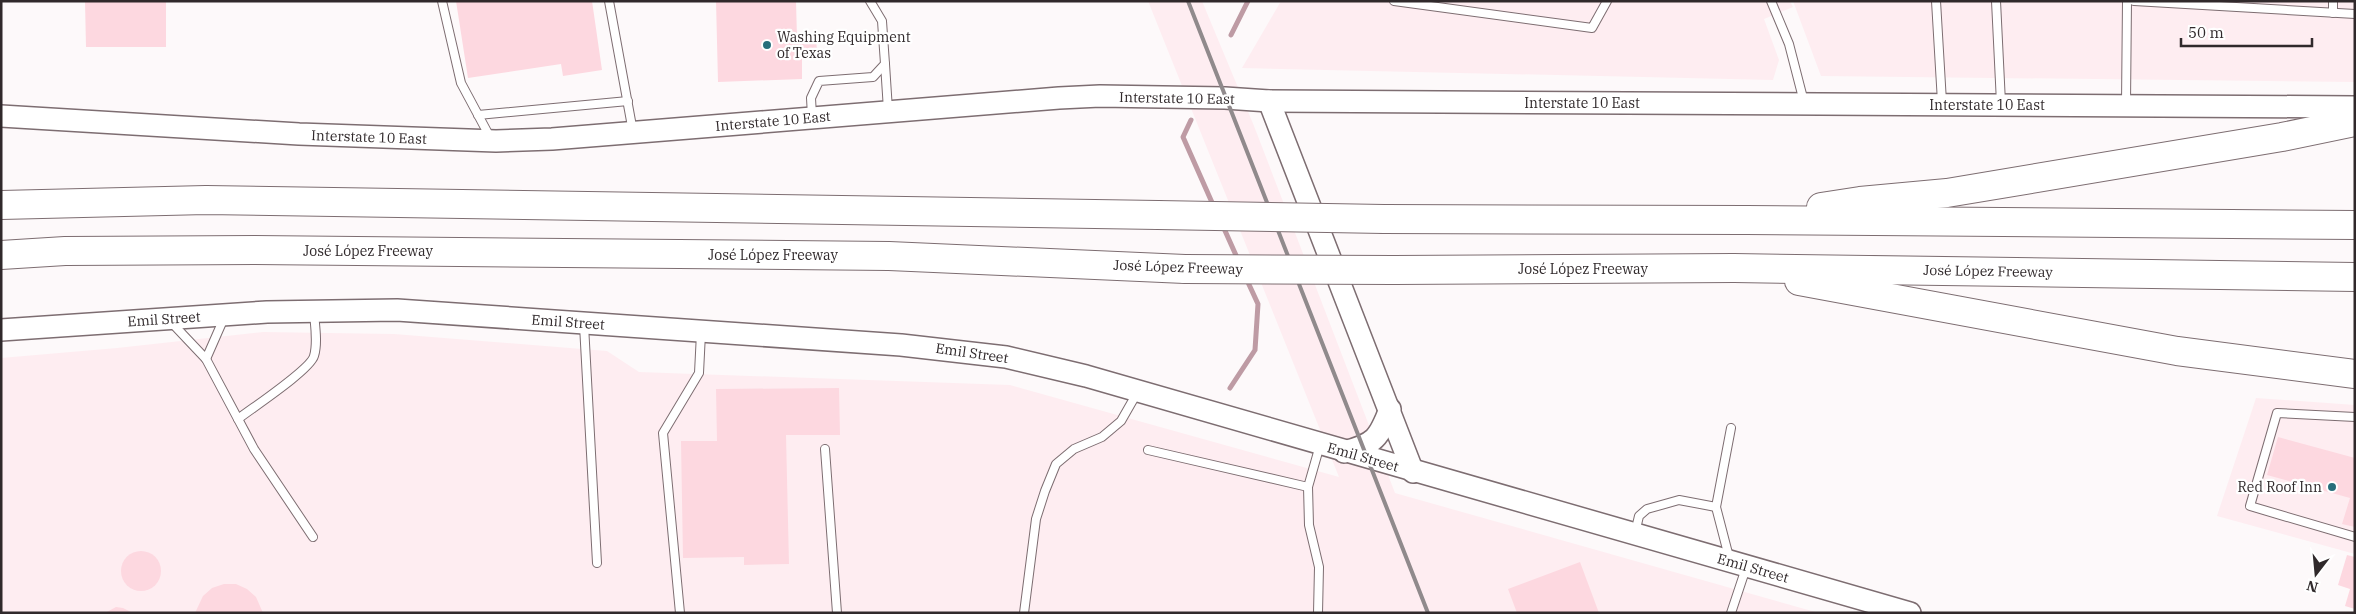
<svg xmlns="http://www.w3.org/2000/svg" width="2356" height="614" font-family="'IBM Plex Serif',serif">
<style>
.built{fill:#feedf1}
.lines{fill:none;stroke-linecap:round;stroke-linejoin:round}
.stream{stroke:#be9ba4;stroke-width:5}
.building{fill:#fdd8e0}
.service-casing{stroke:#7d6d71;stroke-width:10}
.secondary-casing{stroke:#7d6d71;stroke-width:24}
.motorway-casing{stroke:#7d6d71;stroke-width:30}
.service{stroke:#fff;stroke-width:8}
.secondary{stroke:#fff;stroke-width:21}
.motorway{stroke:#fff;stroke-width:28}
.rail{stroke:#908a8c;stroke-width:4}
.motorway-bridge-casing{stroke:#7d6d71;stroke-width:30;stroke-linecap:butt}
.motorway-bridge{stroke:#fff;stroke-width:28}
.poi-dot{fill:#276e7b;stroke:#fff;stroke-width:2}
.labels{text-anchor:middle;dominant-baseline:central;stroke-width:4.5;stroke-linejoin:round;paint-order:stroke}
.poi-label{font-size:14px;fill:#30292b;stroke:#fff;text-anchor:start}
.street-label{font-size:14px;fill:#30292b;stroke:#fff}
</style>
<rect width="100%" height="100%" fill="#fdf9fa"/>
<!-- built -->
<g class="built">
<path d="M1148,1H1202L1254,126L1395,493L1819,613H1V358L117,348L263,332L394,334L607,351L639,372L1010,385L1339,477Z"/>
<path d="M1281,1H1790L1793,7L1764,19L1779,60L1773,80L1242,68Z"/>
<path d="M1793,1H2355V82L1821,76Z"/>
<path d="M2256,398L2355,405V554L2217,516Z"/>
</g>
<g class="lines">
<!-- stream -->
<g class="stream">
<path d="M1231,35L1248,1"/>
<path d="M1191,120L1183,137L1214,207"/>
<path d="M1222,224L1239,262"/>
<path d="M1230,388L1255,350L1258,304L1246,278"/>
</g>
</g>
<!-- building -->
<g class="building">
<path d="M85,1H166V47H86Z"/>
<path d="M456,1H592L602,70L563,76L561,64L468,78Z"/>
<path d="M716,1H796L797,38L816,37L817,52H802V79L718,82Z"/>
<path d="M839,388L840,435H786L789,564L744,565V557L683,558L681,441H717L716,389Z"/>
<path d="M2278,437L2355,458V527L2342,524L2350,498L2267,475Z"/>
<circle cx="141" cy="571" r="20"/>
<path d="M2347,555L2355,557V609L2345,606L2350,589L2338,585Z"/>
<path d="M1580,562L1599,613H1517L1508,589Z"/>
<path d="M224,584H236L247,589L256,597L263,613H195L203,596L212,588Z"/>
<path d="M116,607L123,608L133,613H105Z"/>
</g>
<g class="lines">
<!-- service casing -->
<g class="service-casing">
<g id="service">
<path d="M442,1L461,83L491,139"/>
<path d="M609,1L633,132"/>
<path d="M1394,1L1592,28L1607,1"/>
<path d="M1771,1L1789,44L1804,102"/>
<path d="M1936,1L1942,102"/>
<path d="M1996,1L2001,103"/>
<path d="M2134,1L2355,14"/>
<path d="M2333,13V1"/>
<path d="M885,64L888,110"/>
<path d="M2126,103L2127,1"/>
<path d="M478,115L628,101"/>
<path d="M812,116L811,98L819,81L873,77L885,64L882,21L870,1"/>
<path d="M171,322L206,359L224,318"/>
<path d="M584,325L597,563"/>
<path d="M206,359L254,449L313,537"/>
<path d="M2355,417L2277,413L2250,506L2355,537"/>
<path d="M238,419C252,408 310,370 314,356C318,343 315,326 314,313"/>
<path d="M825,449L837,613"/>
<path d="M1148,450L1308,487"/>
<path d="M1635,533L1639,516L1647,509L1679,500L1716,507"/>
<path d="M1729,557L1716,507L1731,428"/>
<path d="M680,613L663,433L699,373L701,333"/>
<path d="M1024,613L1036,519L1045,491L1056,464L1074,449L1102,437L1121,421L1137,393"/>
<path d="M1318,613L1319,567L1309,525L1308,487L1320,445"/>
<path d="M1731,613L1746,568"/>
</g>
</g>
<!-- secondary casing -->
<g class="secondary-casing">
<g id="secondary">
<path d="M1269,101L1413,472"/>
<path d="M1,116L299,134L496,141L552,139L1059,98L1100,96L1225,98L1269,101L2355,107"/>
<path d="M1,330L267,312L397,310L901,345L1006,357L1086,376L1910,613"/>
<path d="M1344,452C1375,444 1379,438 1390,409"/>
</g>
</g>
<!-- motorway casing -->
<g class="motorway-casing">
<g id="motorway">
<path d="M1,205L206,200L1158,215"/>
<path d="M1821,207L1860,201L1947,193L2282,137L2355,122"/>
<path d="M1384,219L1746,220L2355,225"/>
<path d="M1,255L65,251L255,250L889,256L1185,269"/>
<path d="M1394,270L1734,268L2355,277"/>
<path d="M1799,281L2177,351L2355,374"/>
</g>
</g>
<!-- service -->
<use href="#service" class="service"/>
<!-- secondary -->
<use href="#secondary" class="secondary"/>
<!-- motorway -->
<use href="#motorway" class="motorway"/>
<!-- rail -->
<path class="rail" d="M1188,1L1428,613"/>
<!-- motorway-bridge casing -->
<g class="motorway-bridge-casing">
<g id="motorway-bridge">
<path d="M1158,215L1384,219"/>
<path d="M1185,269L1394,270"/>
</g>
</g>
<!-- motorway-bridge -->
<use href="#motorway-bridge" class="motorway-bridge"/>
</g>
<!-- markers -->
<g class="poi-dot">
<circle cx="767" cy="45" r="5"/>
<circle cx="2332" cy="487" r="5"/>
</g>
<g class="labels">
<!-- poi labels -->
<g class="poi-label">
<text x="777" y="37">Washing Equipment<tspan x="777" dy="16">of Texas</tspan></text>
<text x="2322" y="487" text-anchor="end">Red Roof Inn</text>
</g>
<!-- street labels -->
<g class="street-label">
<text transform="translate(1177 98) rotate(1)">Interstate 10 East</text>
<text x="1582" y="103">Interstate 10 East</text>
<text x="1987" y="105">Interstate 10 East</text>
<text transform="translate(773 121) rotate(-5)">Interstate 10 East</text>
<text transform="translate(369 137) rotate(2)">Interstate 10 East</text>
<text x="368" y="251">José López Freeway</text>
<text x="773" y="255">José López Freeway</text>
<text transform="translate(1178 267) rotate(2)">José López Freeway</text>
<text x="1583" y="269">José López Freeway</text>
<text transform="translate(1988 271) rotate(1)">José López Freeway</text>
<text transform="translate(164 319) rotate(-4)">Emil Street</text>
<text transform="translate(568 322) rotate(4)">Emil Street</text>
<text transform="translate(972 353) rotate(8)">Emil Street</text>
<text transform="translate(1363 457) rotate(16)">Emil Street</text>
<text transform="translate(1753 568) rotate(16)">Emil Street</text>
</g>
</g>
<!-- border -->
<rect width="2356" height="614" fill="none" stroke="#30292b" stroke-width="5"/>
<!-- north arrow -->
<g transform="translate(2316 574) rotate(196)" stroke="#ffffff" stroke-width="4" paint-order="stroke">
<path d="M0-4L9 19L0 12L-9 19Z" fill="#30292b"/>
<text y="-8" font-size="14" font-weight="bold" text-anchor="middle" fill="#30292b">N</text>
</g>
<!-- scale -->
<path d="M2181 38v8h131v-8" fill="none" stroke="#30292b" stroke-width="2.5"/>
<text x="2188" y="38" font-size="15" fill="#30292b" stroke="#ffffff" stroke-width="4" paint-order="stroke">50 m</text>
</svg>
